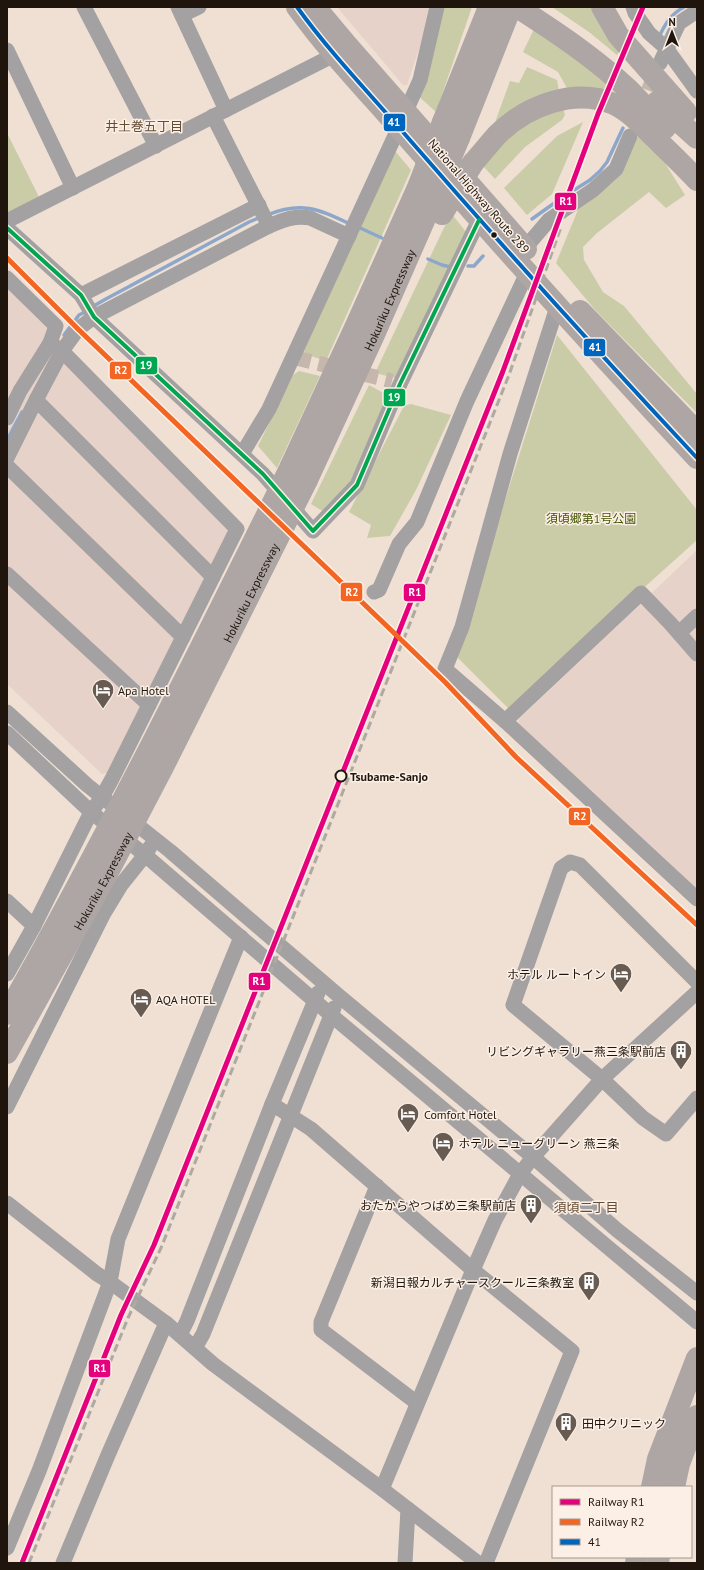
<svg xmlns="http://www.w3.org/2000/svg" width="704" height="1570" font-family="'PT Sans','Noto Sans JP',sans-serif">
<style>
.commercial{fill:#e7d2c9}
.green{fill:#cacca8}
.lines{fill:none;stroke-linecap:round;stroke-linejoin:round}
.stream{stroke:#8da7cb;stroke-width:3.5}
.minor-tunnel{stroke:#c5b7ab;stroke-width:15;stroke-dasharray:15 8;stroke-linecap:butt}
.minor{stroke:#a4a1a3;stroke-width:15}
.highway{stroke:#aea6a4;stroke-width:22}
.rail{stroke:#afa9a4;stroke-width:3;stroke-dasharray:8 4;stroke-linecap:butt}
.highway-bridge{stroke:#aea6a4;stroke-width:22}
.bus-1-casing{stroke:#fcf0e6;stroke-width:7}
.bus-2-casing{stroke:#fcf0e6;stroke-width:7}
.bus-1{stroke:#0065bd;stroke-width:4}
.bus-2{stroke:#00a651;stroke-width:4}
.rail-1-casing{stroke:#fcf0e6;stroke-width:8}
.rail-2-casing{stroke:#fcf0e6;stroke-width:8}
.rail-1{stroke:#e5007d;stroke-width:5}
.rail-2{stroke:#f26522;stroke-width:5}
.bus-dot{fill:#1f150c;stroke:#fcf0e6;stroke-width:1.5}
.stop-dot{fill:#fcf0e6;stroke:#1f150c;stroke-width:2}
.labels{text-anchor:middle;dominant-baseline:central;stroke-width:3;stroke-linejoin:round;paint-order:stroke}
.street-label{font-size:12px;fill:#1f150c;stroke:#fcf0e6}
.park-label{font-size:12px;fill:#435500;stroke:#fcf0e6}
.poi-label{font-size:12px;fill:#1f150c;stroke:#fcf0e6;text-anchor:start}
.stop-label{font-size:12px;font-weight:bold;fill:#1f150c;stroke:#fcf0e6;text-anchor:start}
.neighbourhood-label{font-size:13px;fill:#654d37;stroke:#fcf0e6}
.line-badge{stroke:#fcf0e6;stroke-width:1.5}
.badge-label{font-size:11px;text-anchor:middle;font-weight:bold;fill:#fff}
</style>
<rect width="100%" height="100%" fill="#efe0d3"/>
<!-- commercial -->
<g class="commercial">
<path d="M337,7H433L407,85H403Z"/>
<path d="M7,286L51,328L44,338L230,532L110,773L102,774L7,684Z"/>
<path d="M697,550V896L520,726L518,720Z"/>
</g>
<!-- green -->
<g class="green">
<path d="M443,7H472L436,112L416,94Z"/>
<path d="M552,7H594L621,48L617,55L589,32Z"/>
<path d="M535,27L609,82L603,93L568,90L558,72L523,52Z"/>
<path d="M527,67L557,80L559,91L493,128L510,81L519,83Z"/>
<path d="M562,105L565,115L562,120L525,147L495,179L482,165L502,139Z"/>
<path d="M583,122L552,194L527,215L504,188L557,136Z"/>
<path d="M7,133L41,201L7,218Z"/>
<path d="M639,135L658,152L685,195L666,208L649,192L597,233L583,247L584,260L603,292L624,306L697,394V413L596,311L556,263L580,205L635,142Z"/>
<path d="M395,151L411,170L326,361L305,354L304,350Z"/>
<path d="M451,213L466,232L399,379L375,373Z"/>
<path d="M557,335L697,510V540L509,709L456,656Z"/>
<path d="M299,371L320,376L277,468L258,446L293,375Z"/>
<path d="M369,385L387,395L353,484L329,515L311,504Z"/>
<path d="M411,404L451,415L416,490L390,536L367,538L371,525L349,512L404,406Z"/>
</g>
<g class="lines">
<!-- stream -->
<g class="stream">
<path d="M659,37C665,24 671,14 684,7"/>
<path d="M267,215C302,201 318,209 350,224"/>
<path d="M532,219L560,199L590,180L600,171L607,162L623,128"/>
<path d="M358,227L382,238"/>
<path d="M428,259L442,265L451,267"/>
<path d="M468,266H474L483,256"/>
<path d="M92,307L104,300L249,222L261,217"/>
<path d="M64,335L79,315L87,311"/>
<path d="M7,440L22,412"/>
</g>
<!-- minor-tunnel -->
<g class="minor-tunnel">
<path d="M640,112L657,69"/>
<path d="M296,358L392,381"/>
</g>
<!-- minor -->
<g class="minor">
<path d="M84,7L156,146"/>
<path d="M178,7L226,110"/>
<path d="M633,7L635,13L649,33L666,48L697,91"/>
<path d="M182,15L199,7"/>
<path d="M7,50L73,188"/>
<path d="M660,63L679,23L697,11"/>
<path d="M406,111L420,80L437,7"/>
<path d="M213,116L269,226"/>
<path d="M7,221L334,55L341,50"/>
<path d="M7,228L81,295L94,317L263,474L313,531L357,485L400,384L479,220"/>
<path d="M525,248L549,220L593,190L616,169L630,136"/>
<path d="M7,278L56,326L50,343L20,391L7,418"/>
<path d="M81,295L259,205"/>
<path d="M557,307L510,454L462,627L445,669L505,721L697,899"/>
<path d="M36,400L213,577"/>
<path d="M242,454L269,409L399,127"/>
<path d="M7,458L36,400L62,351L78,329L94,317L269,226C283,220 295,215 310,218L349,236"/>
<path d="M7,466L183,637"/>
<path d="M7,574L149,705"/>
<path d="M374,592L379,590L399,544L417,522L467,401L527,273"/>
<path d="M679,633L697,616"/>
<path d="M7,712L87,785L170,851L339,996L533,1157L617,1230L697,1293"/>
<path d="M505,721L641,593L670,623L697,654"/>
<path d="M7,733L91,812L145,855L331,1015L697,1322"/>
<path d="M7,901L34,926"/>
<path d="M7,974L34,926L91,812L102,797L112,779L237,529L62,351L50,343"/>
<path d="M697,982L580,865L570,862L561,868L513,1005L602,1079L643,1118L666,1134L697,1098"/>
<path d="M272,1104L311,1129L473,1270L572,1351L486,1563"/>
<path d="M7,1107L104,913L121,885L145,855L150,847"/>
<path d="M377,1186L321,1322V1330L417,1403"/>
<path d="M7,1203L97,1274L110,1282L166,1323L213,1364L382,1489L478,1563"/>
<path d="M180,1335L187,1321L272,1104L318,993"/>
<path d="M195,1348L203,1334L334,1008"/>
<path d="M382,1489L473,1270L495,1220L520,1174L533,1157L602,1079L697,992"/>
<path d="M7,1548L39,1471L110,1282L118,1239L241,937"/>
<path d="M63,1563L108,1455L166,1323"/>
<path d="M405,1563L408,1509"/>
</g>
<!-- highway -->
<g class="highway">
<path d="M297,7C331,54 371,95 409,139C503,247 599,353 697,458"/>
<path d="M315,7L347,45L526,249"/>
<path d="M517,7C556,32 595,58 629,90C641,102 653,116 665,128"/>
<path d="M602,7L618,35L686,112"/>
<path d="M657,102L697,138"/>
<path d="M443,122L489,7"/>
<path d="M459,138L511,7"/>
<path d="M473,163C481,154 489,144 497,135C526,106 574,87 614,104C629,111 642,125 654,137C668,151 683,165 697,180"/>
<path d="M580,311L697,432"/>
<path d="M291,466L355,328L419,185"/>
<path id="s1" d="M307,480L373,337L433,200"/>
<path d="M652,1487L658,1459L697,1358"/>
<path d="M674,1487L679,1464L697,1416"/>
<path d="M636,1563L637,1557"/>
<path d="M658,1563L659,1557"/>
</g>
<!-- rail -->
<g class="rail">
<path d="M7,258L78,329L445,682L516,757L697,925"/>
<path d="M43,1510L121,1315L154,1245L522,320"/>
<path d="M29,1563L128,1318L161,1248L509,375L561,227"/>
</g>
<!-- highway-bridge -->
<g class="highway-bridge">
<path d="M419,185L443,122"/>
<path d="M433,200L459,138"/>
<path d="M442,214L473,163"/>
<path d="M7,1014C108,835 200,651 291,466"/>
<path id="s2" d="M7,1053L106,876L163,767L307,480"/>
</g>
<!-- bus-1 casing -->
<g class="bus-1-casing">
<path id="bus-1" d="M297,7C331,54 371,95 409,139C503,247 599,353 697,458"/>
</g>
<!-- bus-2 casing -->
<g class="bus-2-casing">
<path id="bus-2" d="M7,228L81,295L94,317L263,474L313,531L357,485L400,384L479,220"/>
</g>
<!-- bus-1 -->
<use href="#bus-1" class="bus-1"/>
<!-- bus-2 -->
<use href="#bus-2" class="bus-2"/>
<!-- rail-1 casing -->
<g class="rail-1-casing">
<path id="rail-1" d="M22,1563L121,1315L154,1245L503,371L598,114L643,7"/>
</g>
<!-- rail-2 casing -->
<g class="rail-2-casing">
<path id="rail-2" d="M7,258L78,329L445,682L516,757L697,925"/>
</g>
<!-- rail-1 -->
<use href="#rail-1" class="rail-1"/>
<!-- rail-2 -->
<use href="#rail-2" class="rail-2"/>
</g>
<!-- icons -->
<defs>
<g id="hotel-pin" transform="scale(1.15)"><path d="M0 17L-7.5 6A9.5 9.5 0 1 1 7.5 6Z" fill="#685c52" stroke="#fcf0e6"/><path d="M-6-4.5h1.5V1H6V5H4.5V3h-9V5H-6ZM-4 0a1.8 1.8 0 1 1 3.6 0ZM.5 0V-2.5h3Q6-2.5 6 0Z" fill="#fff"/></g>
<g id="building-pin" transform="scale(1.15)"><path d="M0 17L-7.5 6A9.5 9.5 0 1 1 7.5 6Z" fill="#685c52" stroke="#fcf0e6"/><path d="M-4-6H4V6H1V3H-1V6H-4ZM-2.5-4.3h1.7v1.8h-1.7ZM.8-4.3h1.7v1.8H.8ZM-2.5-1h1.7V.8h-1.7ZM.8-1h1.7V.8H.8Z" fill="#fff"/></g>
</defs>
<g fill-rule="evenodd">
<use href="#hotel-pin" x="103" y="690"/>
<use href="#hotel-pin" x="621" y="974"/>
<use href="#hotel-pin" x="141" y="999"/>
<use href="#building-pin" x="681" y="1051"/>
<use href="#hotel-pin" x="408" y="1114"/>
<use href="#hotel-pin" x="443" y="1143"/>
<use href="#building-pin" x="531" y="1205"/>
<use href="#building-pin" x="589" y="1282"/>
<use href="#building-pin" x="566" y="1423"/>
</g>
<!-- markers -->
<circle class="bus-dot" cx="494" cy="235" r="3.5"/>
<circle class="stop-dot" cx="341" cy="776" r="5.5"/>
<g class="labels">
<!-- street labels -->
<g class="street-label">
<text transform="translate(479 196) rotate(49)">National Highway Route 289</text>
<text stroke="none"><textPath href="#s1" startOffset="198">Hokuriku Expressway</textPath></text>
<text stroke="none"><textPath href="#s2" startOffset="521">Hokuriku Expressway</textPath></text>
<text stroke="none"><textPath href="#s2" startOffset="197">Hokuriku Expressway</textPath></text>
</g>
<!-- park labels -->
<g class="park-label">
<text x="591" y="518">須頃郷第1号公園</text>
</g>
<!-- poi labels -->
<g class="poi-label">
<text x="118" y="690">Apa Hotel</text>
<text x="606" y="974" text-anchor="end">ホテル ルートイン</text>
<text x="156" y="999">AQA HOTEL</text>
<text x="666" y="1051" text-anchor="end">リビングギャラリー燕三条駅前店</text>
<text x="424" y="1114">Comfort Hotel</text>
<text x="458" y="1143">ホテル ニューグリーン 燕三条</text>
<text x="516" y="1205" text-anchor="end">おたからやつばめ三条駅前店</text>
<text x="574" y="1282" text-anchor="end">新潟日報カルチャースクール三条教室</text>
<text x="582" y="1423">田中クリニック</text>
</g>
<!-- stop labels -->
<g class="stop-label">
<text x="350" y="776">Tsubame-Sanjo</text>
</g>
<!-- neighbourhood labels -->
<g class="neighbourhood-label">
<text x="144" y="126">井土巻五丁目</text>
<text x="586" y="1207">須頃二丁目</text>
</g>
</g>
<g class="line-badge">
<rect x="383" y="113" width="23" height="19" rx="4" fill="#0065bd"/>
<rect x="554" y="192" width="23" height="19" rx="4" fill="#e5007d"/>
<rect x="583" y="338" width="23" height="19" rx="4" fill="#0065bd"/>
<rect x="135" y="356" width="23" height="19" rx="4" fill="#00a651"/>
<rect x="109" y="361" width="23" height="19" rx="4" fill="#f26522"/>
<rect x="383" y="388" width="23" height="19" rx="4" fill="#00a651"/>
<rect x="340" y="582" width="23" height="20" rx="4" fill="#f26522"/>
<rect x="403" y="583" width="23" height="19" rx="4" fill="#e5007d"/>
<rect x="568" y="807" width="23" height="19" rx="4" fill="#f26522"/>
<rect x="248" y="972" width="23" height="19" rx="4" fill="#e5007d"/>
<rect x="88" y="1359" width="23" height="19" rx="4" fill="#e5007d"/>
</g>
<g class="badge-label">
<text x="394" y="126">41</text>
<text x="566" y="205">R1</text>
<text x="595" y="351">41</text>
<text x="146" y="369">19</text>
<text x="121" y="374">R2</text>
<text x="394" y="401">19</text>
<text x="352" y="596">R2</text>
<text x="415" y="596">R1</text>
<text x="580" y="820">R2</text>
<text x="259" y="985">R1</text>
<text x="100" y="1372">R1</text>
</g>
<!-- border -->
<rect width="704" height="1570" fill="none" stroke="#1f150c" stroke-width="16"/>
<!-- legend -->
<rect x="552" y="1486" width="140" height="72" fill="#fcf0e6" stroke="#a4988f"/>
<rect x="560" y="1499" width="20" height="6" fill="#e5007d" stroke="#a4988f"/>
<text x="588" y="1506" font-size="12" fill="#1f150c">Railway R1</text>
<rect x="560" y="1519" width="20" height="6" fill="#f26522" stroke="#a4988f"/>
<text x="588" y="1526" font-size="12" fill="#1f150c">Railway R2</text>
<rect x="560" y="1539" width="20" height="6" fill="#0065bd" stroke="#a4988f"/>
<text x="588" y="1546" font-size="12" fill="#1f150c">41</text>
<!-- north arrow -->
<g transform="translate(672 32)" stroke="#fcf0e6" stroke-width="3" paint-order="stroke">
<path d="M0-3L7 15L0 10L-7 15Z" fill="#1f150c"/>
<text y="-6" font-size="11" font-weight="bold" text-anchor="middle" fill="#1f150c">N</text>
</g>
</svg>
